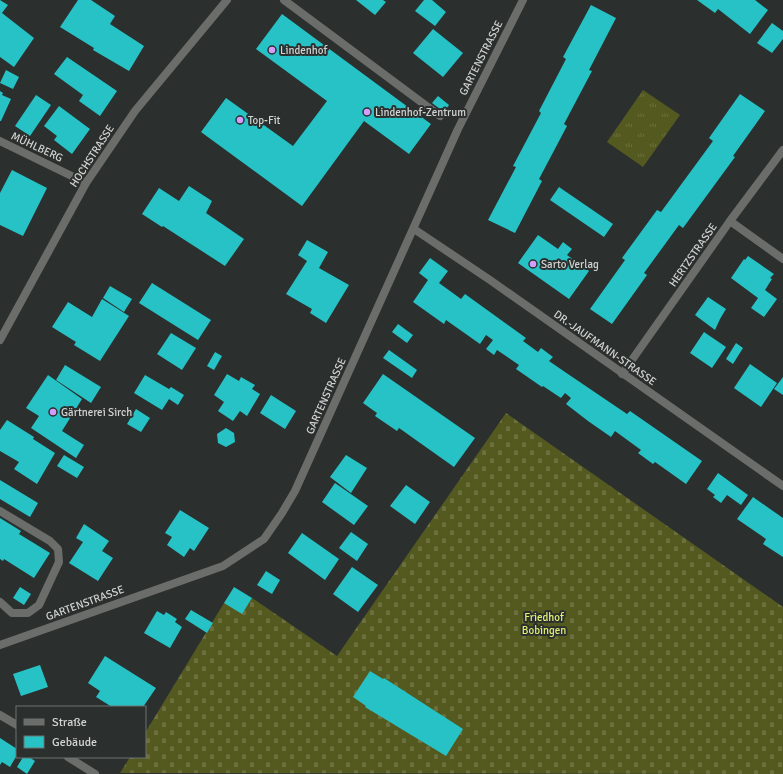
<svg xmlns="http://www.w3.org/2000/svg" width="783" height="774" font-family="Signika,sans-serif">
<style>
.grass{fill:url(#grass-tufts)}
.cemetery{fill:url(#cemetery-stones)}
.building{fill:#26c2c6}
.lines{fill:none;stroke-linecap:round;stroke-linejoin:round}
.service{stroke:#6b6d6b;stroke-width:8}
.minor{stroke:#6b6d6b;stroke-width:8}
.tertiary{stroke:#6b6d6b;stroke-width:8}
.poi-dot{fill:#d49cfc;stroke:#2b302e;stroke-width:1.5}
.labels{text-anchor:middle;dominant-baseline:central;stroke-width:4;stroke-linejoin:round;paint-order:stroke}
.poi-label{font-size:11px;fill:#d1d4d3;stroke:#2b302e;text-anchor:start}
.street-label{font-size:11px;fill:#d1d4d3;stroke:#2b302e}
.park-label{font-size:11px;fill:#e2ef72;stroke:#2b302e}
</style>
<defs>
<pattern id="grass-tufts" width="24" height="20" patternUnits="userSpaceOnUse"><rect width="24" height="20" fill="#54591f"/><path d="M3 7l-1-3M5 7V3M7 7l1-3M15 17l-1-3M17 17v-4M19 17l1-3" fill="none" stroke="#6c703f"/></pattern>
<pattern id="cemetery-stones" width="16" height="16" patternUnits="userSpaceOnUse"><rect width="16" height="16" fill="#54591f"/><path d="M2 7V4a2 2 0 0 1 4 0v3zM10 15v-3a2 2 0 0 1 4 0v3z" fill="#6c703f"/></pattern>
</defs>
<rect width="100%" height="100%" fill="#2b302e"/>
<!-- grass -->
<path class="grass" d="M643,90L680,115L643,167L607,142Z"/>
<!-- cemetery -->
<path class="cemetery" d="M506,413L783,607V774L120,773L130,757H145V733L224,603L252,598L337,656Z"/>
<!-- building -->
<g class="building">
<path d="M0,0L8,5L2,13L34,38L14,67L0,57Z"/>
<path d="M78,0H91L115,16L110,24L144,46L129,71L93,50L94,48L60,27Z"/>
<path d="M356,0H383L386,2L375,15Z"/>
<path d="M424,0H432L446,12L435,26L415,11Z"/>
<path d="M697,0H755L768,10L750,34L718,9L715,13Z"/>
<path d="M591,5L616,18L589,70L592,71L564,124L567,126L539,179L542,181L515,233L488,220L516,167L513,166L541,113L539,111L566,59L563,57Z"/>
<path d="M282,14L431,124L409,154L364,121L302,206L201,132L226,98L293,146L327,101L256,49Z"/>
<path d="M772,23L783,31V39L772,53L757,43Z"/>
<path d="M433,29L463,53L443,77L413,53Z"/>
<path d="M67,57L117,91L100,116L79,101L83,95L54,74Z"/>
<path d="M6,70L19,77L13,89L0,83Z"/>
<path d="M0,91L3,93L2,95L11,99L1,121H0Z"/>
<path d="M740,94L765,111L733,156L735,157L683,228L679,225L644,273L647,275L612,324L590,309L625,260L622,258L657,210L661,212L713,141L709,138Z"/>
<path d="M36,95L51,105L30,136L15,126Z"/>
<path d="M438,96L449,105L444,112L432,103Z"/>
<path d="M59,106L90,129L72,154L54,140L57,136L44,126Z"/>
<path d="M12,170L47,188L23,236L0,225V193Z"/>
<path d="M189,186L212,201L206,213L244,239L225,266L163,226L162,227L142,214L159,188L179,201Z"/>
<path d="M559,187L613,224L604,237L550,200Z"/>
<path d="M538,235L558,249L563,242L572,249L567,255L589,271L569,299L518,263Z"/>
<path d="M307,240L328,252L319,268L349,285L326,323L310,313L312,309L286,294L307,261L298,255Z"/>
<path d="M748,256L774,274L770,278L772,279L765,290L777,299L764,317L751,308L758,298L731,278L744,259L745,260Z"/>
<path d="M430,258L448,271L439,283L461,299L465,294L526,338L523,341L538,352L541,348L553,357L549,361L565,372L627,414L630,411L702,461L686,484L655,462L653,464L638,453L641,450L615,431L611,437L588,421L566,404L571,398L565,393L561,398L543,386L542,387L516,369L519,365L497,350L494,355L486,349L493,340L486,335L480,344L446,320L444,324L413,302L428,280L419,273Z"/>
<path d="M152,283L211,320L198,340L139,303Z"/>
<path d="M110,286L132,299L124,312L103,298Z"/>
<path d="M708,297L726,309L720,319L715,330L695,315Z"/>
<path d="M102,299L129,316L100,361L74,345L76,342L52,327L68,302L92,317Z"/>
<path d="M398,324L413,335L407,343L392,332Z"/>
<path d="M704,332L726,347L712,368L690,353Z"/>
<path d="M171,333L196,348L182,370L157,354Z"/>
<path d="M736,343L743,348L733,364L726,359Z"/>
<path d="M389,350L417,370L412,378L383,358Z"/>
<path d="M215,352L222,356L214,370L207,366Z"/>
<path d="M750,364L777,383L761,407L734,388Z"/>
<path d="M65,365L101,387L91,403L56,380Z"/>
<path d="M227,374L239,381L241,377L255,385L252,389L260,394L247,416L240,411L233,421L218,411L224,402L214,395Z"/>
<path d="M383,374L475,438L454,467L399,428L397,431L375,416L377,413L363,403Z"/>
<path d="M48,375L82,399L62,431L84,445L76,458L31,428L39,416L26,408Z"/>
<path d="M145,375L169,389L171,387L184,395L178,405L169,399L162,410L134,393Z"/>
<path d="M783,377V395L774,389Z"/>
<path d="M271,395L296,411L285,429L260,413Z"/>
<path d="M136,409L150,418L141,432L127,424Z"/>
<path d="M7,420L34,437L33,439L55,453L37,484L14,469L19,462L0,451V430Z"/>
<path d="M226,428L234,433L235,442L226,447L218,443L217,434Z"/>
<path d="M64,455L84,467L77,478L57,466Z"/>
<path d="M346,455L367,468L351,493L330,477Z"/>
<path d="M718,473L748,495L741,505L727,495L721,503L713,497L715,495L707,489Z"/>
<path d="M0,480L38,503L30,517L0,499Z"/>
<path d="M335,483L368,506L354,525L322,502Z"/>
<path d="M406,485L430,502L415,524L390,506Z"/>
<path d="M753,497L783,518V557L763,544L766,539L737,519Z"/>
<path d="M180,510L209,528L194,551L190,548L184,557L167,545L172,537L165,533Z"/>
<path d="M0,518L21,531L19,534L50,553L34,578L4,559L3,561L0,559Z"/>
<path d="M84,524L109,541L102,551L113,558L98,581L69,563L83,542L76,538Z"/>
<path d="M351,532L368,544L357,561L339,548Z"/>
<path d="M302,533L339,559L325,580L288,553Z"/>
<path d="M352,567L378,585L358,612L333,594Z"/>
<path d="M266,571L280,580L272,594L257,585Z"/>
<path d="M20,587L31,594L24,605L13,598Z"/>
<path d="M234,587L252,598L242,614L224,603Z"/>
<path d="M191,610L213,623L207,633L185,619Z"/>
<path d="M157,611L164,615L166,612L177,619L175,622L182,627L170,648L144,633Z"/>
<path d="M105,656L156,688L143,707H112L96,697L100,691L88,683Z"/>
<path d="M40,665L48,687L21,696L13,674Z"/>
<path d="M370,671L383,679L384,678L463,729L446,756L365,707L366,706L353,697Z"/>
<path d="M0,738L17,749V755L10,767L2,762L0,765Z"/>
<path d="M23,757H29L35,761L27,774L17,767Z"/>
</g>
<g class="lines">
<!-- service -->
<g class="service">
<path d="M284,0L440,116"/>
<path d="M0,511L50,541L58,549L59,562L39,605L28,613H12L0,602"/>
</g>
<!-- minor -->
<g class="minor">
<path d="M0,141L86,183"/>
<path d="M730,221L783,259"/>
<path d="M414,229L490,280L783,486"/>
<path d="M622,374L730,221L783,150"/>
<path d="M0,645L223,566L264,539L282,513L295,491L458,129L523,0"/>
<path d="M0,715L17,725"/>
<path d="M68,757L95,774"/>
</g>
<!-- tertiary -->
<path class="tertiary" d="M0,340L86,183L135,111L227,0"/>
</g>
<!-- markers -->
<g class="poi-dot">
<circle cx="272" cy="50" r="4"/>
<circle cx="367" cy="112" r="4"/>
<circle cx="240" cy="120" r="4"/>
<circle cx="533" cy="264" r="4"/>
<circle cx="53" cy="412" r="4"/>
</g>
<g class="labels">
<!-- poi labels -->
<g class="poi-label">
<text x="280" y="50">Lindenhof</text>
<text x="375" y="112">Lindenhof-Zentrum</text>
<text x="248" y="120">Top-Fit</text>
<text x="541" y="264">Sarto Verlag</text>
<text x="61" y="412">Gärtnerei Sirch</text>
</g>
<!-- street labels -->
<g class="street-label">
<text transform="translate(481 58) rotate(-63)">GARTENSTRASSE</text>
<text transform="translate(37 147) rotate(25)">MÜHLBERG</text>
<text transform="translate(92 156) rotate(-57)">HOCHSTRASSE</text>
<text transform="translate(693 255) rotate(-55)">HERTZSTRASSE</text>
<text transform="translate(605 348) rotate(35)">DR.-JAUFMANN-STRASSE</text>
<text transform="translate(326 396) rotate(-66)">GARTENSTRASSE</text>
<text transform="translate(85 603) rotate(-20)">GARTENSTRASSE</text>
</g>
<!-- park labels -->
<g class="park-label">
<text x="544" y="617">Friedhof<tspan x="544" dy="13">Bobingen</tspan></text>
</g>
</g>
<!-- legend -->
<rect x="16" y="706" width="130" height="52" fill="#2b302e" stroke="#6d7270"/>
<rect x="24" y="719" width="20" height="6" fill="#6b6d6b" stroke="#6d7270"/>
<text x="52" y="726" font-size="12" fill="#d1d4d3">Straße</text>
<rect x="24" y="736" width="20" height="12" fill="#26c2c6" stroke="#6d7270"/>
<text x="52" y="746" font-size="12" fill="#d1d4d3">Gebäude</text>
</svg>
